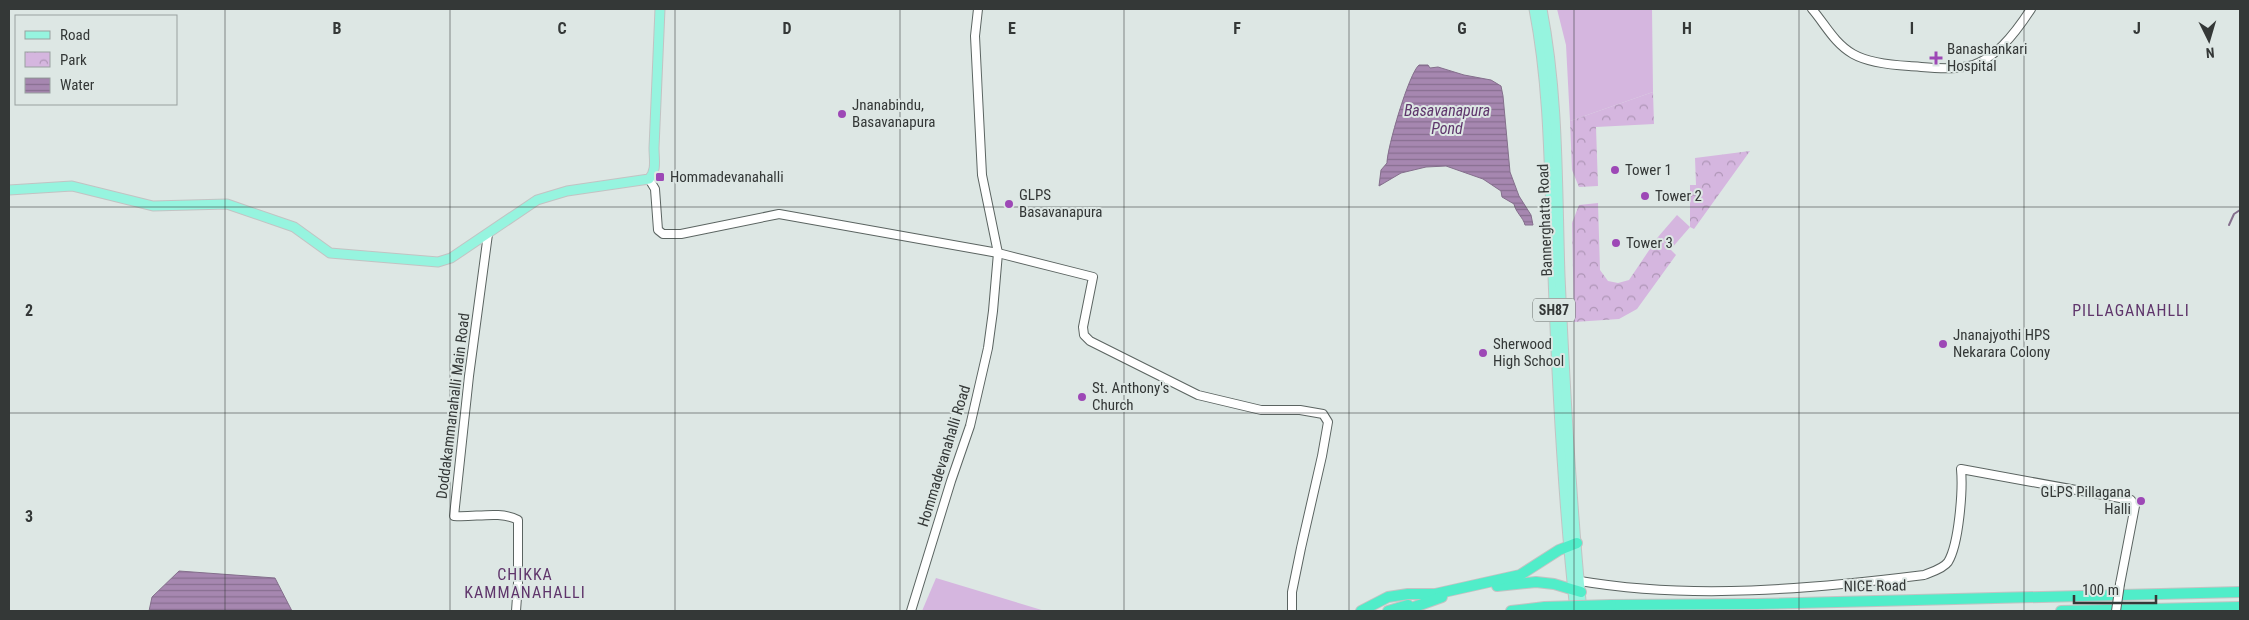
<svg xmlns="http://www.w3.org/2000/svg" width="2249" height="620" font-family="'Roboto Condensed',sans-serif">
<style>
.green{fill:#d5b6df}
.park{fill:url(#park-crowns)}
.water{fill:url(#water-rules);stroke:#846f8c}
.lines{fill:none;stroke-linecap:round;stroke-linejoin:round}
.stream{stroke:#846f8c;stroke-width:2}
.minor-casing{stroke:#5b6461;stroke-width:10}
.major-casing{stroke:#c2c3c3;stroke-width:11}
.highway-casing{stroke:#c2c3c3;stroke-width:12}
.minor{stroke:#fff;stroke-width:8}
.major{stroke:#96f4df;stroke-width:9}
.highway{stroke:#50edc9;stroke-width:10}
.minor-bridge-casing{stroke:#5b6461;stroke-width:10;stroke-linecap:butt}
.highway-bridge-casing{stroke:#c2c3c3;stroke-width:12;stroke-linecap:butt}
.minor-bridge{stroke:#fff;stroke-width:8}
.highway-bridge{stroke:#50edc9;stroke-width:10}
.grid{fill:none;stroke:#343837;stroke-width:1;stroke-opacity:0.55}
.poi-dot{fill:#9d48b6;stroke:#dde7e4;stroke-width:2}
.labels{text-anchor:middle;dominant-baseline:central;stroke-width:4;stroke-linejoin:round;paint-order:stroke}
.shield{fill:#dde7e4;stroke:#676c6b;stroke-width:1}
.shield-label{font-size:14px;font-weight:bold;fill:#343837}
.poi-label{font-size:15px;fill:#343837;stroke:#dde7e4;text-anchor:start}
.street-label{font-size:15px;fill:#343837;stroke:#dde7e4}
.water-label{font-size:16px;font-style:italic;fill:#5f366c;stroke:#dde7e4}
.neighbourhood-label{font-size:16px;letter-spacing:1px;fill:#5f356b;stroke:#dde7e4}
.grid-label{font-size:16px;text-anchor:middle;font-weight:bold;fill:#343837;stroke:#dde7e4;stroke-width:4;stroke-linejoin:round;paint-order:stroke}
</style>
<defs>
<pattern id="park-crowns" width="20" height="18" patternUnits="userSpaceOnUse" patternTransform="scale(1.25)"><rect width="20" height="18" fill="#d5b6df"/><path d="M2 6a3 3 0 1 1 6 0M12 15a3 3 0 1 1 6 0" fill="none" stroke="#ae95b6"/></pattern>
<pattern id="water-rules" width="6" height="5" patternUnits="userSpaceOnUse" patternTransform="scale(1.25)"><rect width="6" height="5" fill="#a687b0"/><path d="M0 2.5h6" fill="none" stroke="#886f90"/></pattern>
</defs>
<rect width="100%" height="100%" fill="#dde7e4"/>
<!-- green -->
<g class="green">
<path d="M1557,9H1652L1653,92L1570,121L1566,45Z"/>
<path d="M1677,215L1690,227L1671,249L1658,237Z"/>
<path d="M936,578L1045,611H922Z"/>
</g>
<!-- park -->
<g class="park">
<path d="M1653,92L1654,124L1596,127L1598,186L1579,187L1572,170L1570,121Z"/>
<path d="M1750,151L1694,229L1690,227V185H1696L1695,158Z"/>
<path d="M1598,203L1600,270L1608,281L1618,283L1629,280L1658,237L1676,255L1637,309L1619,319L1574,322L1572,223L1579,205Z"/>
</g>
<!-- water -->
<g class="water">
<path d="M1419,65H1428L1430,68L1438,67L1464,75L1491,80L1501,86L1503,96L1510,172L1519,196L1531,215L1533,225H1525C1523,217 1516,213 1514,204L1502,197L1501,191L1483,179L1446,166L1426,167L1401,173L1379,186L1381,170L1387,163C1387,148 1409,73 1419,65Z"/>
<path d="M179,571L275,578L292,611H149L152,597Z"/>
</g>
<g class="lines">
<!-- stream -->
<path class="stream" d="M2229,225L2234,214L2240,210"/>
<!-- minor casing -->
<g class="minor-casing">
<g id="minor">
<path d="M1812,9C1825,24 1834,43 1853,54C1869,63 1891,65 1909,66C1926,67 1946,70 1963,67C1993,64 2016,32 2031,9"/>
<path d="M649,179L655,189L658,230L663,234H681L779,214L998,253L1093,277L1083,327L1084,335L1090,341L1198,395L1261,410H1300L1323,414L1328,422L1322,456L1301,548L1292,592V611"/>
<path d="M488,234L469,376L454,516C474,518 499,510 518,520V583L516,611"/>
<path d="M1580,581C1692,600 1811,589 1924,575C1931,572 1943,569 1948,562C1959,544 1963,490 1961,469L2131,500L2135,506L2120,584"/>
<path d="M911,611L951,481L970,426L988,348L993,311L998,253L982,175L975,36L978,9"/>
</g>
</g>
<!-- major casing -->
<g class="major-casing">
<g id="major">
<path d="M1534,9C1551,96 1549,187 1553,276C1557,388 1563,500 1575,611"/>
<path d="M1542,9C1559,96 1557,187 1560,276C1565,388 1571,500 1582,611"/>
<path d="M9,190L72,186L153,206L227,204L294,227L330,253L438,262L451,258L537,200L567,191L649,179C657,171 654,159 654,148L660,9"/>
</g>
</g>
<!-- highway casing -->
<g class="highway-casing">
<g id="highway">
<path d="M1497,586L1536,582L1554,584L1581,592"/>
<path d="M1611,605L1756,604L2240,592"/>
<path d="M1361,611L1388,597L1408,594H1435L1520,575L1559,550L1577,543"/>
<path d="M1388,611L1408,605"/>
<path d="M1403,611L1442,597"/>
<path d="M1511,611L1545,607"/>
<path d="M2061,611L2240,607"/>
</g>
</g>
<!-- minor -->
<use href="#minor" class="minor"/>
<!-- major -->
<use href="#major" class="major"/>
<!-- highway -->
<use href="#highway" class="highway"/>
<!-- minor-bridge casing -->
<g class="minor-bridge-casing">
<path id="minor-bridge" d="M2116,611L2120,584"/>
</g>
<!-- highway-bridge casing -->
<g class="highway-bridge-casing">
<path id="highway-bridge" d="M1545,607L1611,605"/>
</g>
<!-- minor-bridge -->
<use href="#minor-bridge" class="minor-bridge"/>
<!-- highway-bridge -->
<use href="#highway-bridge" class="highway-bridge"/>
</g>
<!-- grid -->
<path class="grid" d="M225,9V611M450,9V611M675,9V611M900,9V611M1124,9V611M1349,9V611M1574,9V611M1799,9V611M2024,9V611M9,207H2240M9,413H2240"/>
<!-- markers -->
<g class="poi-dot">
<path d="M1933.5 50.5h5v5h5v5h-5v5h-5v-5h-5v-5h5z"/>
<circle cx="842" cy="114" r="5"/>
<circle cx="1615" cy="170" r="5"/>
<rect x="655" y="172" width="10" height="10" rx="2.5"/>
<circle cx="1645" cy="196" r="5"/>
<circle cx="1009" cy="204" r="5"/>
<circle cx="1616" cy="243" r="5"/>
<circle cx="1943" cy="344" r="5"/>
<circle cx="1483" cy="353" r="5"/>
<circle cx="1082" cy="397" r="5"/>
<circle cx="2141" cy="501" r="5"/>
</g>
<g class="labels">
<!-- shield labels -->
<rect class="shield" x="1533" y="298.5" width="42" height="23" rx="4"/>
<g class="shield-label">
<text x="1554" y="310">SH87</text>
</g>
<!-- poi labels -->
<g class="poi-label">
<text x="1947" y="49">Banashankari<tspan x="1947" dy="17">Hospital</tspan></text>
<text x="852" y="105">Jnanabindu,<tspan x="852" dy="17">Basavanapura</tspan></text>
<text x="1625" y="170">Tower 1</text>
<text x="670" y="177">Hommadevanahalli</text>
<text x="1019" y="195">GLPS<tspan x="1019" dy="17">Basavanapura</tspan></text>
<text x="1655" y="196">Tower 2</text>
<text x="1626" y="243">Tower 3</text>
<text x="1953" y="335">Jnanajyothi HPS<tspan x="1953" dy="17">Nekarara Colony</tspan></text>
<text x="1493" y="344">Sherwood<tspan x="1493" dy="17">High School</tspan></text>
<text x="1092" y="388">St. Anthony's<tspan x="1092" dy="17">Church</tspan></text>
<text x="2131" y="492" text-anchor="end">GLPS Pillagana<tspan x="2131" dy="17">Halli</tspan></text>
</g>
<!-- street labels -->
<g class="street-label">
<text transform="translate(1545 220) rotate(-92)">Bannerghatta Road</text>
<text transform="translate(453 406) rotate(-83)">Doddakammanahalli Main Road</text>
<text transform="translate(944 456) rotate(-73)">Hommadevanahalli Road</text>
<text transform="translate(1875 586) rotate(-1)">NICE Road</text>
</g>
<!-- water labels -->
<g class="water-label">
<text x="1447" y="110">Basavanapura<tspan x="1447" dy="18">Pond</tspan></text>
</g>
<!-- neighbourhood labels -->
<g class="neighbourhood-label">
<text x="2131" y="310">PILLAGANAHLLI</text>
<text x="525" y="574">CHIKKA<tspan x="525" dy="18">KAMMANAHALLI</tspan></text>
</g>
</g>
<g class="grid-label">
<text x="337" y="34">B</text>
<text x="562" y="34">C</text>
<text x="787" y="34">D</text>
<text x="1012" y="34">E</text>
<text x="1237" y="34">F</text>
<text x="1462" y="34">G</text>
<text x="1687" y="34">H</text>
<text x="1912" y="34">I</text>
<text x="2137" y="34">J</text>
<text x="29" y="316">2</text>
<text x="29" y="522">3</text>
</g>
<!-- border -->
<rect width="2249" height="620" fill="none" stroke="#343837" stroke-width="20"/>
<!-- legend -->
<rect x="15" y="15" width="162" height="90" fill="#dde7e4" stroke="#99a19f"/>
<rect x="25" y="31" width="25" height="8" fill="#96f4df" stroke="#99a19f"/>
<text x="60" y="40" font-size="15" fill="#343837">Road</text>
<rect x="25" y="52" width="25" height="15" fill="url(#park-crowns)" stroke="#99a19f"/>
<text x="60" y="65" font-size="15" fill="#343837">Park</text>
<rect x="25" y="78" width="25" height="15" fill="url(#water-rules)" stroke="#99a19f"/>
<text x="60" y="90" font-size="15" fill="#343837">Water</text>
<!-- north arrow -->
<g transform="translate(2209 40) rotate(175)" stroke="#dde7e4" stroke-width="4" paint-order="stroke">
<path d="M0-4L9 19L0 12L-9 19Z" fill="#343837"/>
<text y="-8" font-size="14" font-weight="bold" text-anchor="middle" fill="#343837">N</text>
</g>
<!-- scale -->
<path d="M2074 595v8h82v-8" fill="none" stroke="#343837" stroke-width="2.5"/>
<text x="2082" y="595" font-size="15" fill="#343837" stroke="#dde7e4" stroke-width="4" paint-order="stroke">100 m</text>
</svg>
